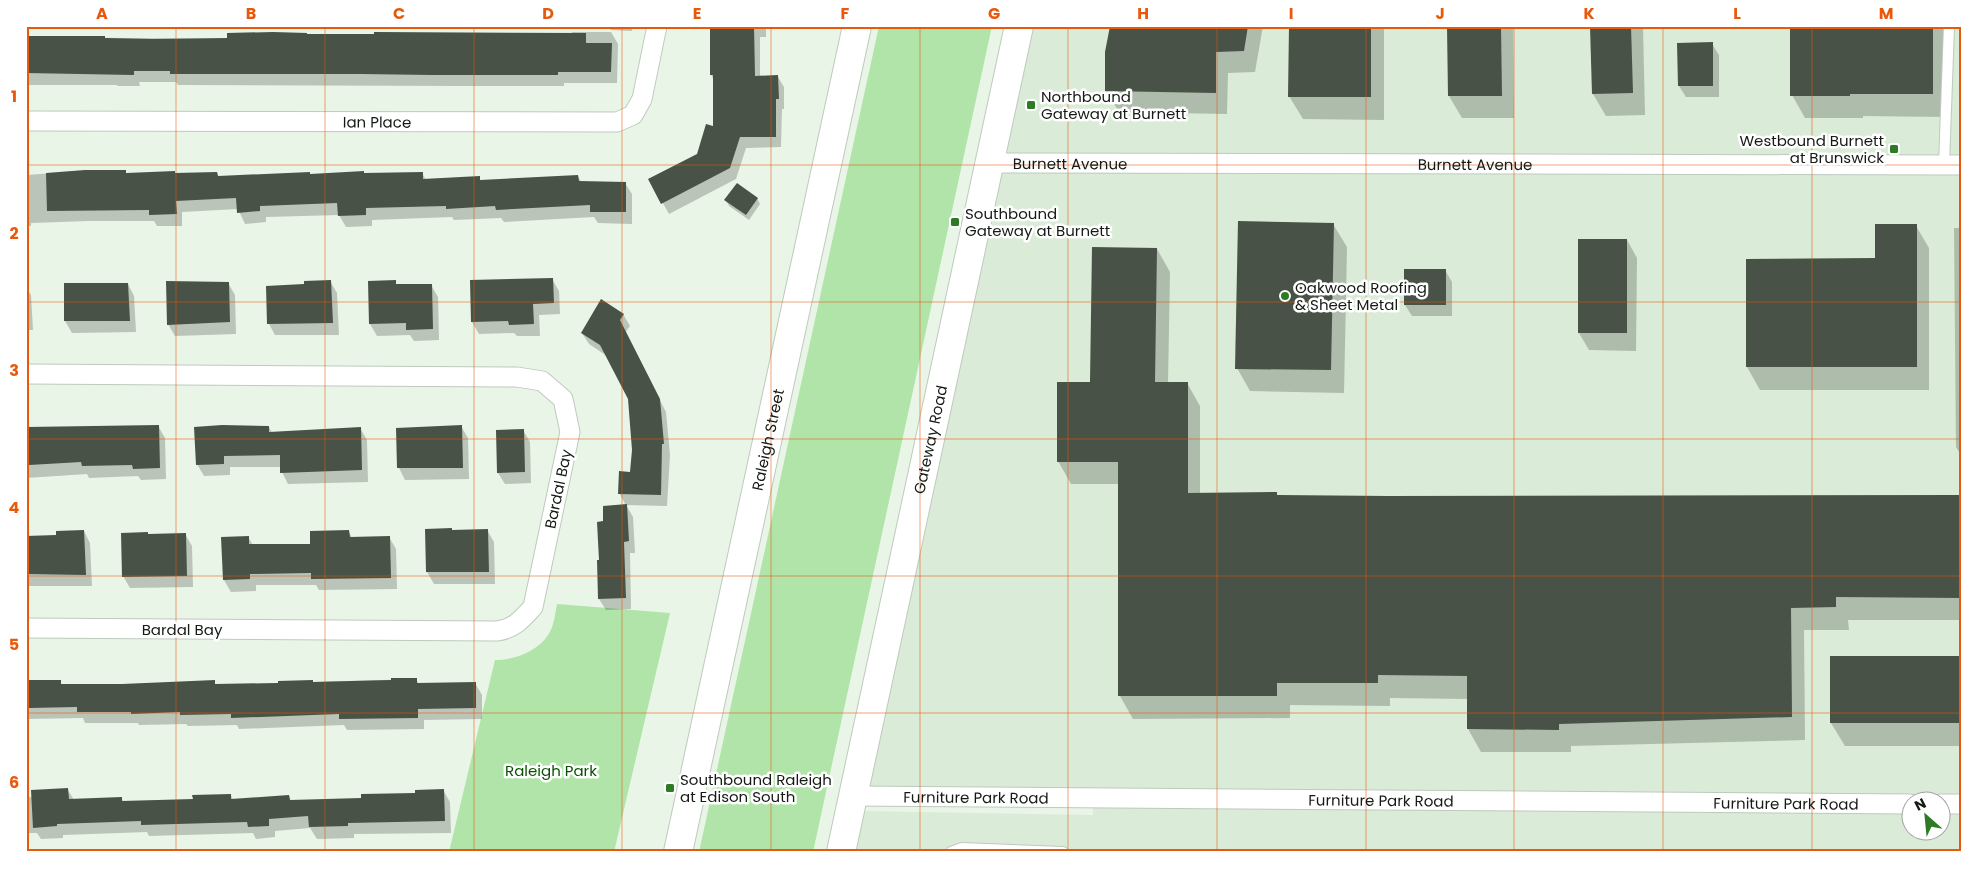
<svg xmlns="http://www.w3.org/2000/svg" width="1988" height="878" font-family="Poppins,sans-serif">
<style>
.built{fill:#daebd7;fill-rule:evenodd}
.green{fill:#b0e4a9}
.shadow{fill:#0003}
.building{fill:#485246}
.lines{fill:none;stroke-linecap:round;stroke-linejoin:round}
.lane-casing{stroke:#becabd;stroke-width:12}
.street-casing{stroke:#becabd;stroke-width:21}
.secondary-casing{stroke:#becabd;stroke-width:30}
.lane{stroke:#fff;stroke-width:10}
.street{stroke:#fff;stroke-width:19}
.secondary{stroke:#fff;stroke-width:28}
.grid{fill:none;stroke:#e8590c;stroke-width:1;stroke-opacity:0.55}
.poi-dot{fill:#2d7b24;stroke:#fff;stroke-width:2}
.labels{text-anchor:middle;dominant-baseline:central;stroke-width:5;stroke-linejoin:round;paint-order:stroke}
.poi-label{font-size:15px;fill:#151a15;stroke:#fff;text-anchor:start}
.street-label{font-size:15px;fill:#151a15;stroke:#fff}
.park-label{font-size:15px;fill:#095001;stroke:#fff}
.neatline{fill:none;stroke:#e8590c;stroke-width:2}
.grid-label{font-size:16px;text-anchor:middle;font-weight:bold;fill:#e8590c}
</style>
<rect width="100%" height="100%" fill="#e9f5e7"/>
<!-- built -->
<path class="built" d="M1031,26H1962V852H852L859,811L1093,815L1092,788L867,786ZM1910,800H1940V830H1910Z"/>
<!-- green -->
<g class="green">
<path d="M879,26H992L813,852H699Z"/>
<path d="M557,604L670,613L614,852H449L495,660C514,660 537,652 548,635C554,627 555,614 557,604Z"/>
</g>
<!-- shadow -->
<g class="shadow">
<path d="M608,26H632V31L611,30Z"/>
<path d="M716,26H766V37H760V77H778L784,87V109H782L781,147L746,148L736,179L669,214L650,180L698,155L715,127V81L711,75Z"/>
<path d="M1112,26H1263L1255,72L1228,73L1227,114L1119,112L1106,91Z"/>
<path d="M1290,26H1384V120L1303,119L1289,96Z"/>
<path d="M1449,26H1513L1514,118H1462L1449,96Z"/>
<path d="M1591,26H1643L1645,115L1606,116L1593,94Z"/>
<path d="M1792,26H1946L1945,117L1863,116V118H1805L1792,95Z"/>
<path d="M572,32H611L618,44L617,83H564V86H464L178,85L176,82H139L140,86H118L117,85H26V37L228,39L306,34H572Z"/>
<path d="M1712,44L1719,55V97H1686L1679,86Z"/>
<path d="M85,171L126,174L175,172L176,175L217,173L219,177L310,173L311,175L422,173L426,180L479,178L481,181L578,176L581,182L625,183L632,194V224L598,223L594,217L504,222L501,218L454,220L452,217L372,220V226L346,227L339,215L266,217V222L245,224L238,209L182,212V226H157L154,221H89L31,223V226H26V175Z"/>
<path d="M757,198L760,204L749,220L729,206L726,200Z"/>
<path d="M1333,224L1347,247L1344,393L1250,391L1237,368Z"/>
<path d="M1916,226L1929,248V390H1760L1747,367Z"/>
<path d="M1954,228H1962V457L1956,447Z"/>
<path d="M1627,240L1637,258L1636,351L1589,350L1579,333Z"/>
<path d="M1157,249L1170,272L1168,383H1187L1200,406V494L1276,493L1278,496H1962V620H1848L1849,630H1804L1805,740L1571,746V752H1481L1468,729V699L1390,698V706L1290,705V718L1133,719L1120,696V484H1071L1058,461L1091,383Z"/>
<path d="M1445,270L1452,282V316H1412L1405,305Z"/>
<path d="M552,279L559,291L560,314L539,315L540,336H517L514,333L479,334L472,322L471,281Z"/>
<path d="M330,281L337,293L339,335H275L269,324L305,286Z"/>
<path d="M369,282H395L397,286L431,285L438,297L439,340L414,341L410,335L377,336L370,324Z"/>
<path d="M228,283L235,295L236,334L175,336L168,324Z"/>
<path d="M128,284L134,296L136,332L72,333L65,321Z"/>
<path d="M26,287L31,295L33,330H26Z"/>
<path d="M623,314L630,326L625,333L666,412L670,455L667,506L626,505L633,517L635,553H630L631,609L606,610L599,599L605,522L626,506L620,494L631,473L633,450L630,399L607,356L589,344L582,333Z"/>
<path d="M158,426L165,438L166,479L141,480L138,476L89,478L87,474L26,478V428Z"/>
<path d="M461,426L468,438L469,479L405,480L399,468Z"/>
<path d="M269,427L272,433L360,428L367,440L368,482L288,484L282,472L281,467H230V475L204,476L197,464Z"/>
<path d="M523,430L530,442L531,483L505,484L498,473Z"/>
<path d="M487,530L494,542L495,584H434L427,572L453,531Z"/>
<path d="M84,531L90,543L92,586H28L26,537L58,536Z"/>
<path d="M349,532L352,538L389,537L396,549L397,589L319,590L316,585H256V591L231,592L224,580L223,538L248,537L253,545H312Z"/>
<path d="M185,534L192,546L193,587L130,588L123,576Z"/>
<path d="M1962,657V746H1845L1831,723Z"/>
<path d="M416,679L419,684L475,683L482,695V719L424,720V729L347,730L344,725L239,729L237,725L188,726L186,724L139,725L138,723H85L83,718L26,719V681H60L62,685L122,686L214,682L216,685Z"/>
<path d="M67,789L74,800L121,798L124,802L194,800L231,795L233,800L289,796L291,801L362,799L443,790L450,802L451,833L354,834V838L317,839L310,828L275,831V837L256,839L253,833L149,836L147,832L63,835V838L41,839L37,833H26V798Z"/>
</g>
<!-- building -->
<g class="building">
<path d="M710,26H754L755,76L778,75L779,99H776V137H740L730,168L661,204L648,179L697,154L706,124L713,126V75H710Z"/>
<path d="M1110,26H1248L1244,51L1216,52V93L1105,91V52Z"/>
<path d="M1289,26H1371V97H1288Z"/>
<path d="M1447,26H1501L1502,96H1448Z"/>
<path d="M1590,26H1631L1633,93L1592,94Z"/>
<path d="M1790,26H1933V94H1850V96H1790Z"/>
<path d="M273,32L307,33V34H374V32L586,33V43H612L611,72H558V75H433L360,74H170V71H134V75L26,73V36H105V38L152,39L227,38V33Z"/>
<path d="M1713,42V86H1678L1677,43Z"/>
<path d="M85,170H126V173L175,171V173L217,172L218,176L310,172V174L364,171V173L423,172V179L480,176V180L578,175L579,181L626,182V212H590V205L496,210L495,206L446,209V206L366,208V215L338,216L337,203L260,206V211L237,213L236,198L176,201L177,214L149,215V210L47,211L46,173Z"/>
<path d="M737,183L758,198L746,215L724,200Z"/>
<path d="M1238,221L1334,223L1331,370L1235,369Z"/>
<path d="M1875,224H1917V367H1746V259L1875,258Z"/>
<rect x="1578" y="239" width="49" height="94"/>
<path d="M1092,247L1157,248L1155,382H1188V493L1277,492V495L1388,496L1962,495V598L1836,597V607L1791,608L1792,717L1559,724V730L1467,729V676L1378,675V683H1277V696H1118V462H1057V382H1090Z"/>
<rect x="1404" y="269" width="42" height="36"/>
<path d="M553,278L554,303L533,304L534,324L509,325L508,321L471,322L470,280Z"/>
<path d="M331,280L333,323L267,324L266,286L304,284V281Z"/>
<path d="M396,280V284H432L433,329L406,330V323L369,324L368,281Z"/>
<path d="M166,281L229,282L230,322L167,325Z"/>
<path d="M64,283H128L130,321H64Z"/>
<path d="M601,299L624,314L620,320L660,399L664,444H662L661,495L618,494L619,471L630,472L632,450L628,399L600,345L581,333Z"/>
<path d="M159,425L160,468L133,469L132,465L82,466L81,462L29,465L27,427Z"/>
<path d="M222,425L269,426V432L361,427L362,470L280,473V455L224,456V464L196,465L194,427Z"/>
<path d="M462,425L463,468H397L396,428Z"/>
<path d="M524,429L525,472L497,473L496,430Z"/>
<path d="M627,504L629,541L624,542L626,598L598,599L597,560H599L597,522L603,521V506Z"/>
<path d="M452,528V530L488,529L489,572H426L425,529Z"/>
<path d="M84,530L86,575L26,574V536L56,535V531Z"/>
<path d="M349,530L350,537L390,536L391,578L311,579V573L250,574V579L223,580L221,537L249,536V544H310V531Z"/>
<path d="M148,532V534L186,533L187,576L122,577L121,533Z"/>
<rect x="1830" y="656" width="132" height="67"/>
<path d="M391,678H417V683L476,682V708L418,709V718L339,719V714L231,718V714L180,715V712L131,714V712H77V707L29,708L28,680H61V684H122L215,680V684L278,683V681L313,680V682L391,680Z"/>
<path d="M68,788L69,799L122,797V801L193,799L192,795L231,794V799L289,795L290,800L361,798V794L415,793V790L444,789L445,821L348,823V826L309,827L308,816L269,819V826L248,827L247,822L141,825V821L57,824V826L33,828L31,790Z"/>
</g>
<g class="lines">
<!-- lane casing -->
<g class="lane-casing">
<g id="lane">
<path d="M1944,165L1949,26"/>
<path d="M951,852L962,848L1063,852"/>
</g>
</g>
<!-- street casing -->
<g class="street-casing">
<g id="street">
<path id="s1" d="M26,121L617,122L633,115L642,99L657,26"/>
<path id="s2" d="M989,163L1962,165"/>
<path d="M26,374L517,377L542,381L563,399L570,432L533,607C522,619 514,629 497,631L26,628"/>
<path id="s3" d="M852,796L1910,804"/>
<path d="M1940,804H1962"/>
</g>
</g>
<!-- secondary casing -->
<g class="secondary-casing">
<g id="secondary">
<path id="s4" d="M678,852L857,26"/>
<path id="s5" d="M841,852L1019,26"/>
</g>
</g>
<!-- lane -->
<use href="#lane" class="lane"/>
<!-- street -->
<use href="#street" class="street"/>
<!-- secondary -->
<use href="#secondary" class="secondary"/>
</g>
<!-- grid -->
<path class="grid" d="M176,26V852M325,26V852M474,26V852M622,26V852M771,26V852M920,26V852M1068,26V852M1217,26V852M1366,26V852M1514,26V852M1663,26V852M1812,26V852M26,165H1962M26,302H1962M26,439H1962M26,576H1962M26,713H1962"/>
<!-- markers -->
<g class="poi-dot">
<rect x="1026" y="100" width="10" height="10" rx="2.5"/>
<rect x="1889" y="144" width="10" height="10" rx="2.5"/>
<rect x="950" y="217" width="10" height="10" rx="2.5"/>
<circle cx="1285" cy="296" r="5"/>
<rect x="665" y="783" width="10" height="10" rx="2.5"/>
</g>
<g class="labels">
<!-- poi labels -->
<g class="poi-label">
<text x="1041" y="96">Northbound<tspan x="1041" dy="17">Gateway at Burnett</tspan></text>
<text x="1884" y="140" text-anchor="end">Westbound Burnett<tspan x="1884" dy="17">at Brunswick</tspan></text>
<text x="965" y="213">Southbound<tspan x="965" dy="17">Gateway at Burnett</tspan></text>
<text x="1295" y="287">Oakwood Roofing<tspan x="1295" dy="17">&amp; Sheet Metal</tspan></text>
<text x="680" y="779">Southbound Raleigh<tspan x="680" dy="17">at Edison South</tspan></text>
</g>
<!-- street labels -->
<g class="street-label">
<text stroke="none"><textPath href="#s1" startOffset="351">Ian Place</textPath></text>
<text stroke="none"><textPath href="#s2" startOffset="81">Burnett Avenue</textPath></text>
<text stroke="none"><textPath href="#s2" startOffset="486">Burnett Avenue</textPath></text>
<text stroke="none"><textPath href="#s4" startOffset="422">Raleigh Street</textPath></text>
<text stroke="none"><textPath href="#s5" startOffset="422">Gateway Road</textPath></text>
<text transform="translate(558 489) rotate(-78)">Bardal Bay</text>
<text x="182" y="629">Bardal Bay</text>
<text stroke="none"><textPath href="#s3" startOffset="124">Furniture Park Road</textPath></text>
<text stroke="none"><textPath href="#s3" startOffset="529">Furniture Park Road</textPath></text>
<text stroke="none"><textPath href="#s3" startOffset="934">Furniture Park Road</textPath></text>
</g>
<!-- park labels -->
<g class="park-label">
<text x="551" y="770">Raleigh Park</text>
</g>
</g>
<!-- border -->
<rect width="1988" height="878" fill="none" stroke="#ffffff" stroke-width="55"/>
<!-- north arrow -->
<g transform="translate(1926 816) rotate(333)"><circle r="24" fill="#ffffff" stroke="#a1a3a1"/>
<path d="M0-4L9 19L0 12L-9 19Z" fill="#2d7b24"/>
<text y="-8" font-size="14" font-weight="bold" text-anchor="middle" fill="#151a15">N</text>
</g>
<rect x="28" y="28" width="1932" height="822" class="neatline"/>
<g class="grid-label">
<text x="102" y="19">A</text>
<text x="251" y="19">B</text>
<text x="399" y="19">C</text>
<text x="548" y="19">D</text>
<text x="697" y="19">E</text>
<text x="845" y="19">F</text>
<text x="994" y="19">G</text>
<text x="1143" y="19">H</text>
<text x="1291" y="19">I</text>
<text x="1440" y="19">J</text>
<text x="1589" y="19">K</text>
<text x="1737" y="19">L</text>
<text x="1886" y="19">M</text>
<text x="14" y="102">1</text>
<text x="14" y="239">2</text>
<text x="14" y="376">3</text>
<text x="14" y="513">4</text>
<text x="14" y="650">5</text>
<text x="14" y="788">6</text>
</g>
</svg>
